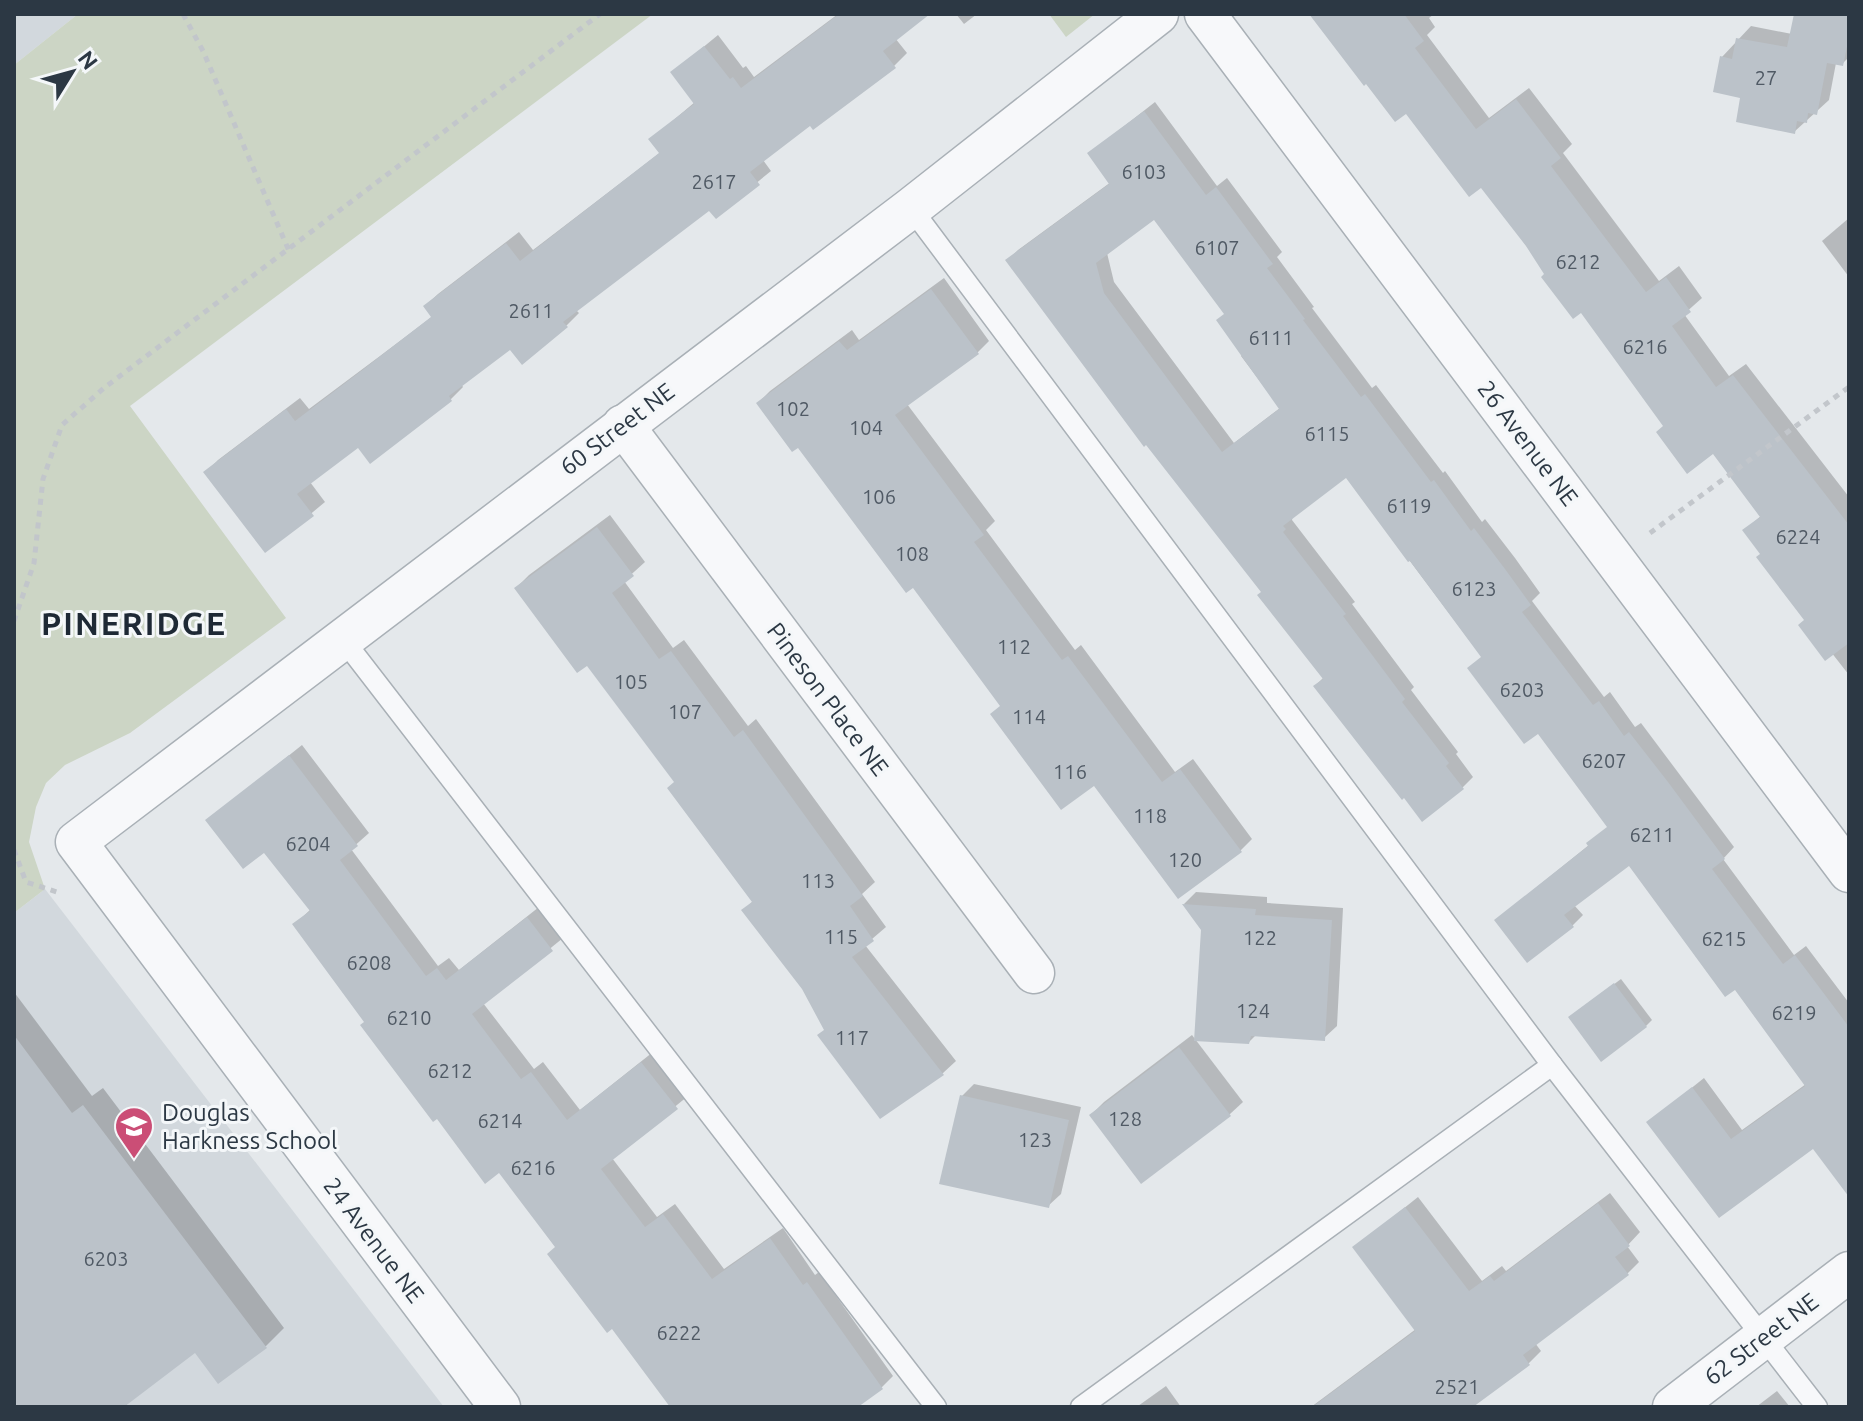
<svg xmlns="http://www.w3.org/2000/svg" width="1863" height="1421" font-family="Ubuntu,sans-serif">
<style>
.built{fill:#d2d8dd}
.green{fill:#ccd5c5}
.shadow{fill:#0003;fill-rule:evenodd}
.building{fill:#bbc2c9;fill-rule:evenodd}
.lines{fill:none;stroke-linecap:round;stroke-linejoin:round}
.lane-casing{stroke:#a9b0b6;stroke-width:23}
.street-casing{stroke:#a9b0b6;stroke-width:43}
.path{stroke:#c2c6cb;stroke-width:5;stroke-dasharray:6 6;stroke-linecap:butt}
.lane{stroke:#f7f8fa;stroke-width:20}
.street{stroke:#f7f8fa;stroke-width:40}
.labels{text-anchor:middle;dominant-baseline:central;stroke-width:6;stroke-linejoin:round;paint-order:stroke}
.number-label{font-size:20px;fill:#505a65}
.street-label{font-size:24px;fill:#2c3844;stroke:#f4f7f9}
.poi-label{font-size:24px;fill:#2c3844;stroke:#f4f7f9;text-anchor:start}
.district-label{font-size:32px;font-weight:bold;letter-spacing:2px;fill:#1e2935;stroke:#f4f7f9}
</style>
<rect width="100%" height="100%" fill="#e4e8eb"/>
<!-- built -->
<g class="built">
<path d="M14,14H78L14,65Z"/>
<path d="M45,889L444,1407H14V913Z"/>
</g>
<!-- green -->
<g class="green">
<path d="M78,14H653L130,406L286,618L130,733L65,765L46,783L36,807L29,842L45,889L14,913V65Z"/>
<path d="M1049,14H1095L1066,37Z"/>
</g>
<!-- shadow -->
<g class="shadow">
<path d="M838,14H927L895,38L907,53L894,66L810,123L763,160L771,171L716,216L710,208L576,310L579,313L566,326L511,347L461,384L463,387L451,399L358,445L310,482L325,502L266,551L206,472L218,460L300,398L309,409L380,356L433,316L425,306L438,294L519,232L533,250L661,152L651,139L695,102L673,72L718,35L743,68L746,66L754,77Z"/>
<path d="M956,14H977L964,24Z"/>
<path d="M1326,14H1434L1429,18L1435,27L1427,35L1489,118L1529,88L1572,144L1563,153L1659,281L1679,266L1702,298L1684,314L1729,376L1746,364L1849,497V675L1806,620L1745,530L1762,515L1714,451L1665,425L1581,310L1547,274L1482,185Z"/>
<path d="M1796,14H1849V57L1842,64L1836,63L1829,100L1794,132L1742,97L1722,57L1751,26L1792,34Z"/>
<path d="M1155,102L1217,186L1227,178L1282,252L1277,257L1314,307L1312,308L1372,388L1376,385L1443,473L1445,471L1482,522L1485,519L1515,558L1540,593L1532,601L1604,697L1610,692L1635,727L1641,723L1734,847L1723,859L1794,955L1806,946L1849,1003V1175L1813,1146L1720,1215L1649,1122L1704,1078L1742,1130L1806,1084L1735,988L1630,863L1574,905L1583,915L1572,926L1496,920L1589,845L1609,826L1346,476L1293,515L1292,520L1355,602L1352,604L1414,687L1411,690L1458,752L1456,754L1473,777L1462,788L1315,686L1324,677L1263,592L1007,261L1018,250L1111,182L1090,153ZM1155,218L1225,313L1243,353L1241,356L1280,408L1234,443L1114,282L1107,253Z"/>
<path d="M1849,218V277L1822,241Z"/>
<path d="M944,278L989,341L977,353L907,404L995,521L986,530L1075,650L1081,645L1175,772L1193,759L1252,839L1240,851L1002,705L913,585L798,445L758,403L770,391L852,330L859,340Z"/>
<path d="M610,515L645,562L624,581L673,648L684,640L748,726L756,719L875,882L862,894L886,927L865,945L956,1061L943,1073L881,1116L803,988L744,910L753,901L676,781L588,663L516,588L529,575Z"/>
<path d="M302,745L369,833L351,849L438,966L449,958L459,970L539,907L563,938L483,1003L534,1069L543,1062L580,1110L653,1052L688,1096L612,1158L657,1217L675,1204L724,1269L783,1228L815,1275L819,1272L893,1376L882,1387L854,1407H673L499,1170L367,1022L294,925L311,909L264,850L208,820Z"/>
<path d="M1196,892L1267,897V903L1343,908L1337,1026L1324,1038L1257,1034L1249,1042L1203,929L1184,904Z"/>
<path d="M1621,979L1652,1020L1646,1026L1577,1012Z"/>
<path d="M14,992L92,1096L103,1088L284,1328L266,1346L195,1350L126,1403L128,1407H14Z"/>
<path d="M1192,1035L1243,1102L1230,1114L1141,1181L1091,1115L1104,1102Z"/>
<path d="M974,1084L1081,1107L1061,1194L1048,1206L962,1096Z"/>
<path d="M1610,1193L1640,1232L1627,1246L1639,1262L1627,1274L1535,1343L1541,1351L1529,1363L1470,1407H1311L1416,1329L1354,1248L1418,1197L1482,1281L1502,1266L1506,1271Z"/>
<path d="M1166,1386L1181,1407H1138V1406Z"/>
<path d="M1777,1391L1790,1407H1756Z"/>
</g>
<!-- building -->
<g class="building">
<path d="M839,14H930L883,51L896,68L813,130L810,126L750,172L760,185L716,219L709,211L563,322L568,327L522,365L510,350L449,396L452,401L370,464L358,448L297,494L314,516L265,553L203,472L286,409L295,421L365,368L431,317L423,306L506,243L520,261L659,153L648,139L694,104L670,72L704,46L730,79L733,77L741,88Z"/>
<path d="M1309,14H1404L1424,41L1415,48L1476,129L1516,99L1561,158L1551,166L1646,292L1666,277L1691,312L1672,326L1716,387L1733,375L1849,525V643L1825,661L1798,625L1804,620L1756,557L1760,554L1742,530L1760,517L1713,454L1687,474L1656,432L1663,426L1581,313L1573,319L1541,277L1544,274L1526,246L1481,188L1469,197L1406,114L1395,122L1366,84L1364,86Z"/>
<path d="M1794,14H1849V37L1843,66L1827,63L1817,115L1808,113L1807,123L1797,121L1795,134L1736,122L1740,98L1713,92L1720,56L1732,59L1736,38L1787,47Z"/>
<path d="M1144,111L1206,195L1216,187L1273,264L1267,268L1305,319L1303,320L1361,397L1365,394L1431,482L1434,480L1471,531L1474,528L1505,569L1531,605L1522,612L1593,705L1599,701L1624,736L1629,732L1668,782L1725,859L1712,869L1783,964L1795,955L1849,1027V1197L1813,1149L1719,1218L1646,1122L1692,1087L1731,1139L1805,1086L1735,990L1725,997L1629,866L1564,915L1574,927L1527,963L1494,920L1588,846L1586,843L1607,827L1538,734L1524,744L1467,668L1481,657L1410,561L1408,562L1346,478L1283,526L1286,529L1283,532L1346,614L1343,616L1405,699L1402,702L1449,763L1446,766L1464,789L1422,822L1404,798L1402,800L1313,686L1323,679L1257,595L1261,592L1146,445L1144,447L1005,260L1109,184L1087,153ZM1154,220L1224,314L1216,320L1279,409L1222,452L1104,293L1096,263Z"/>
<path d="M931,289L979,354L895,415L984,535L974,542L1062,660L1068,656L1162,782L1180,769L1242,852L1178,899L1094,786L1061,810L990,714L1000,706L913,588L906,593L798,448L792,452L756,403L839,341L847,350Z"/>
<path d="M597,527L634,576L612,593L659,659L671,651L734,737L743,730L863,896L850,906L874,941L852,957L944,1075L880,1119L817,1035L824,1030L802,989L741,910L752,902L667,788L674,782L587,666L577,673L514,588Z"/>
<path d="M289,755L358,846L340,860L426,976L437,968L446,980L527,917L553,951L472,1014L521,1079L531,1072L567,1120L641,1062L678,1109L601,1169L645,1227L663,1214L712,1279L770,1238L803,1285L807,1282L883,1389L858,1407H670L612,1329L607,1333L547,1254L555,1247L499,1173L485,1184L437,1119L433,1122L360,1025L364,1022L292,924L310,911L264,853L243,869L205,820Z"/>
<path d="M1182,904L1256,909L1255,915L1332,920L1325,1041L1251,1036L1249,1044L1194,1041L1201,930Z"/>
<path d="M1614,983L1647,1027L1601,1062L1568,1017Z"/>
<path d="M14,1035L72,1113L83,1105L267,1348L218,1384L195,1353L124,1407H14Z"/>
<path d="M1179,1047L1231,1116L1141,1184L1089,1115Z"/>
<path d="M960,1095L1069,1120L1049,1208L939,1184Z"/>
<path d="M1598,1203L1630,1246L1615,1257L1629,1275L1523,1355L1530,1365L1473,1407H1312L1415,1331L1352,1247L1405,1207L1469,1291L1490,1276L1494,1281Z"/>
</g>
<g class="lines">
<!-- lane casing -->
<g class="lane-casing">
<g id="lane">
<path d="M911,208L1552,1065L1817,1407"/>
<path d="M342,638L936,1407"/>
<path d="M1081,1407L1552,1065"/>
</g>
</g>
<!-- street casing -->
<g class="street-casing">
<g id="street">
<path d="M1205,14L1849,872"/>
<path d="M623,425L1034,973"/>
<path d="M500,1407L76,842L911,208L1158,14"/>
<path d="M1673,1407L1849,1272"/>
</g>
</g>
<!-- path -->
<g class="path">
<path d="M183,14L203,51L289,251"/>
<path d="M1650,533L1849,387"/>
<path d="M14,621L34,563L43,479L62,425L104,388L600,14"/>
<path d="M14,850L26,882L57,892"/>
</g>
<!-- lane -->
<use href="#lane" class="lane"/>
<!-- street -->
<use href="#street" class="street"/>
</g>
<!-- icons -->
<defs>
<g id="school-pin" transform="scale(2)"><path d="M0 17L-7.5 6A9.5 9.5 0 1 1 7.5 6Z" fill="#cb4e76" stroke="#f4f7f9"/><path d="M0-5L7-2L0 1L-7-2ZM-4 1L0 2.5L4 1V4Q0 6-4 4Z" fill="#fff"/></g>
</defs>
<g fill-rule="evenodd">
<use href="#school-pin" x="134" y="1126"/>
</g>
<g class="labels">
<!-- number labels -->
<g class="number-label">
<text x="1766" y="77">27</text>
<text x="1144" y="171">6103</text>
<text x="714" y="181">2617</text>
<text x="1217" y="247">6107</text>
<text x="1578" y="261">6212</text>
<text x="531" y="310">2611</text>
<text x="1271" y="337">6111</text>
<text x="1645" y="346">6216</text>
<text x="793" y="408">102</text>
<text x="866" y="427">104</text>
<text x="1327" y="433">6115</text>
<text x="879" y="496">106</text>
<text x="1409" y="505">6119</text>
<text x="1798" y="536">6224</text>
<text x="912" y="553">108</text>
<text x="1474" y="588">6123</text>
<text x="1014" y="646">112</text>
<text x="631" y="681">105</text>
<text x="1522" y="689">6203</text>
<text x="685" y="711">107</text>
<text x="1029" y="716">114</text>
<text x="1604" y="760">6207</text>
<text x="1070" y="771">116</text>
<text x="1150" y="815">118</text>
<text x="1652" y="834">6211</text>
<text x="308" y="843">6204</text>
<text x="1185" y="859">120</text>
<text x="818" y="880">113</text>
<text x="841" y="936">115</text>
<text x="1260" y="937">122</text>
<text x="1724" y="938">6215</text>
<text x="369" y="962">6208</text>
<text x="1253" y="1010">124</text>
<text x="1794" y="1012">6219</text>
<text x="409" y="1017">6210</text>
<text x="852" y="1037">117</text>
<text x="450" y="1070">6212</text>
<text x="1125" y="1118">128</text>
<text x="500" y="1120">6214</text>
<text x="1035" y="1139">123</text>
<text x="533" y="1167">6216</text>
<text x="106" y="1258">6203</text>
<text x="679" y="1332">6222</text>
<text x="1457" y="1386">2521</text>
</g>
<!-- street labels -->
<g class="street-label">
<text transform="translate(617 429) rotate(-37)">60 Street NE</text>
<text transform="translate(1528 443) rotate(53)">26 Avenue NE</text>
<text transform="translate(828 699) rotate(53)">Pineson Place NE</text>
<text transform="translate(374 1240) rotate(53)">24 Avenue NE</text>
<text transform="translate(1761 1339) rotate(-37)">62 Street NE</text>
</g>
<!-- poi labels -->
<g class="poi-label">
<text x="162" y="1112">Douglas<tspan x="162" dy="28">Harkness School</tspan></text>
</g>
<!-- district labels -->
<g class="district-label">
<text x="134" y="623">PINERIDGE</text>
</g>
</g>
<!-- border -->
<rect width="1863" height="1421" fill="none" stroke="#2c3844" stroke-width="32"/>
<!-- north arrow -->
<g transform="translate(72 72) rotate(53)" stroke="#f4f7f9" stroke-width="6" paint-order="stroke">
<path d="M0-6L14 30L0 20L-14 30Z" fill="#2c3844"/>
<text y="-12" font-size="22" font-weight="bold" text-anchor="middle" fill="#2c3844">N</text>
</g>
</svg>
